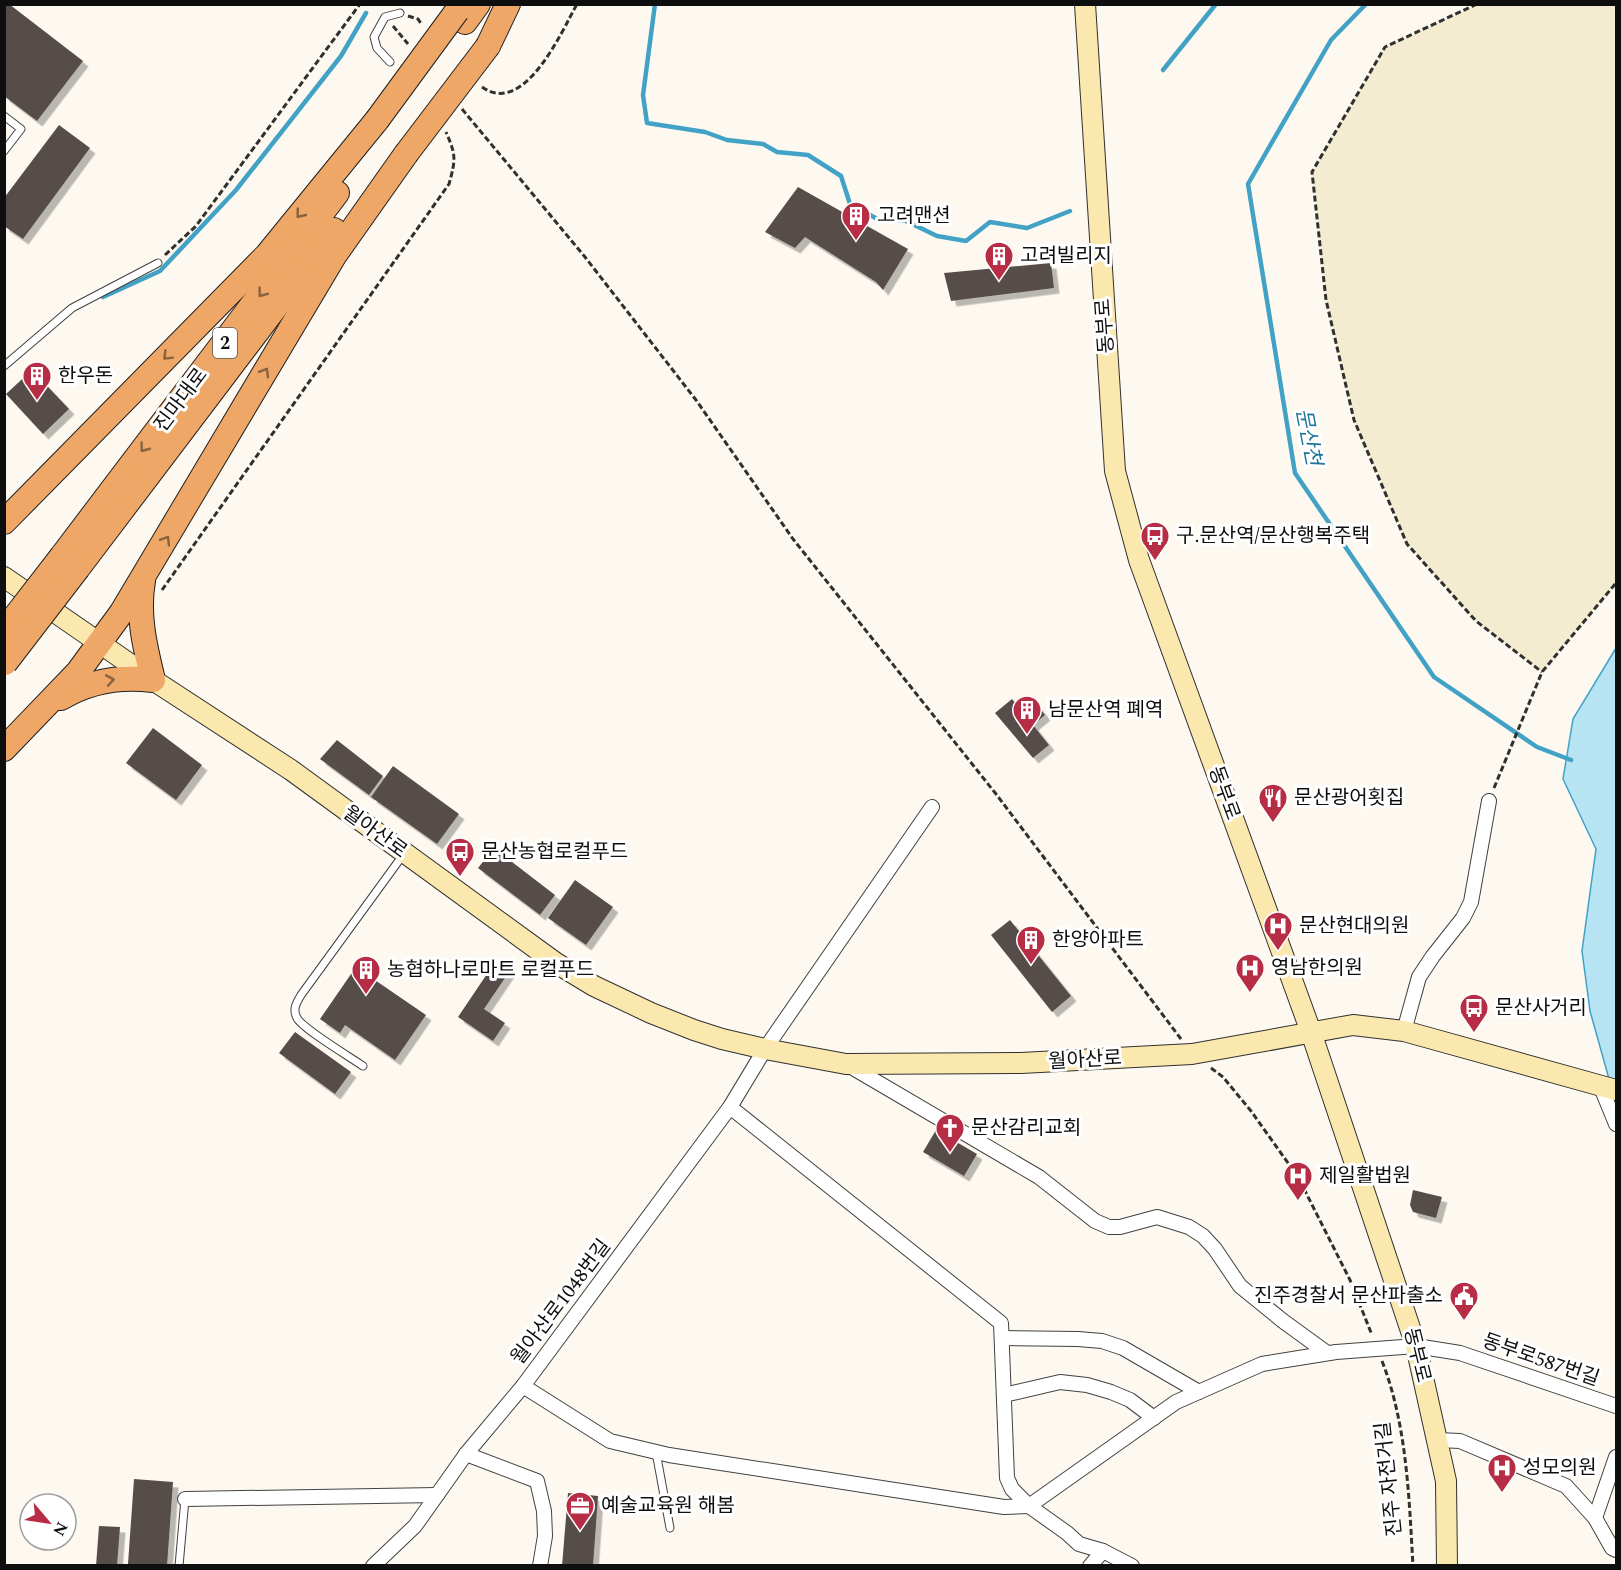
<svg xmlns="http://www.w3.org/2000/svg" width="1621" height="1570" font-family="Spectral,'Noto Sans KR',serif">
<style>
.farmland{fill:#f3ecd1}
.water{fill:#b7e4f3;stroke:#42a2c6;stroke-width:1.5}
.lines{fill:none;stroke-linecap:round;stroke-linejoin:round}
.stream{stroke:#42a2c6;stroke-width:4.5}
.building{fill:#564e4b;filter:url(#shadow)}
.service-casing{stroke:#414141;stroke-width:9}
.minor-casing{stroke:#414141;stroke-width:16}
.secondary-casing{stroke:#303030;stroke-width:22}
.trunk-casing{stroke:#1f1f1f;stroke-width:26}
.path{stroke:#303030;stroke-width:3;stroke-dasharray:6 3;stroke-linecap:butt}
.service{stroke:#fff;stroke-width:7}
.minor{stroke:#fff;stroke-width:14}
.secondary{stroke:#fbe8ae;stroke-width:20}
.trunk{stroke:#eea766;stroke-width:24}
.trunk-bridge-casing{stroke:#1f1f1f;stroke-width:26;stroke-linecap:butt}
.trunk-bridge{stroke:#eea766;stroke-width:24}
.oneway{stroke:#89623e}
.labels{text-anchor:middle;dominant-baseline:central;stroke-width:6;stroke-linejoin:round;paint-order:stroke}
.shield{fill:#fff;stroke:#565656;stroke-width:1.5}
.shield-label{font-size:18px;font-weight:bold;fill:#0e0e0e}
.poi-label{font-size:20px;fill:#0e0e0e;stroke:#fff;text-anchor:start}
.street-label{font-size:20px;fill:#0e0e0e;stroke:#fff}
.water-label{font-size:21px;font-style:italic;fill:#1d7399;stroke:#fff}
</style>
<defs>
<filter id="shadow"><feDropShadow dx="5.5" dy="5.5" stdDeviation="0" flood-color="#0004"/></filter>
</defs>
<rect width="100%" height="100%" fill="#fef9f0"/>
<!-- farmland -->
<path class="farmland" d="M1477,5H1616V583L1542,672L1476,621L1407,544L1354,420L1326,300L1312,172L1385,47Z"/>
<!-- water -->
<path class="water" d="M1616,648V1104L1590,1011L1582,951L1596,849L1563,779L1573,719Z"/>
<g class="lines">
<!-- stream -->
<g class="stream">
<path d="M655,4L643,95L647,123L705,132L727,140L763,144L777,152L808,155L841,176L850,204L881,221L904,220L937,236L966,241L990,222L1027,228L1070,211"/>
<path d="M1366,4L1331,40L1248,184L1295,473L1434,677L1537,747L1571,760"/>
<path d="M1163,70L1216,4"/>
<path d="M103,297L160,271L236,190L341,56L366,13"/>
</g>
</g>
<!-- building -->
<g class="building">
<path d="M4,4H9L83,61L37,121L4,96Z"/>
<path d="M59,125L90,148L23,239L4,226V198Z"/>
<path d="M798,187L908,249L883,290L876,282L805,237L795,248L765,232Z"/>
<path d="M1051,263L1054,288L951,301L944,273Z"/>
<path d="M32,370L69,409L43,434L6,394Z"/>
<path d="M1012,699L1025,714L1037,705L1045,715L1033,725L1049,745L1033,758L995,713Z"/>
<path d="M153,728L202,765L176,800L126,763Z"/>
<path d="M337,740L383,776L369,795L320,759Z"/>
<path d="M393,766L459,814L437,844L371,797Z"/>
<path d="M494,848L555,895L540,915L478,868Z"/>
<path d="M575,880L613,907L586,945L548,918Z"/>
<path d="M1010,920L1071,996L1052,1012L991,935Z"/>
<path d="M360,961L373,970L369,976L426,1015L395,1060L345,1025L340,1033L320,1019Z"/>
<path d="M495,962L509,972L484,1009L505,1023L493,1041L458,1017Z"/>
<path d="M295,1032L351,1072L335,1094L279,1053Z"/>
<path d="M936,1130L977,1154L964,1176L923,1152Z"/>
<path d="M1413,1190L1442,1197L1436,1218L1413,1212L1410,1205Z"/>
<path d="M134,1479L173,1482L167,1566L128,1564Z"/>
<path d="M568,1493L598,1496L593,1566H562Z"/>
<path d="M99,1526L120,1527L117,1566H96Z"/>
</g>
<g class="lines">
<!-- service casing -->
<g class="service-casing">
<g id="service">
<path d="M390,62L377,48L374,37L385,17L400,13"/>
<path d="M4,116L21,129L4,151"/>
<path d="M4,366L72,308L158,263"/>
<path d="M363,1066C350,1057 303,1029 297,1018C292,1009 297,1002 301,995L403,855"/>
<path d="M656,1452L670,1528"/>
<path d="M179,1566L185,1499"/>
</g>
</g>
<!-- minor casing -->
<g class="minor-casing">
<g id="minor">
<path d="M1404,1031L1419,977L1433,956L1463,918L1471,902L1489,801"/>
<path d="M848,1065L1039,1177L1095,1221L1109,1227H1120L1157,1217L1189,1227L1203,1236L1215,1249L1240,1286L1283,1321L1327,1353"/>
<path d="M1600,1085L1616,1124"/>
<path d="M730,1107L1001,1323L1007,1478L1012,1489L1029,1506L1067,1533L1079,1544L1103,1551"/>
<path d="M1003,1338L1078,1339L1102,1341L1123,1348L1199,1392"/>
<path d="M523,1386L610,1441L669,1455L1004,1507L1029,1506L1176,1402L1262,1364L1336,1352L1416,1346L1460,1353L1616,1406"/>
<path d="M1004,1395L1060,1382L1087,1385L1111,1392L1130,1400L1154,1418"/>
<path d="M1438,1440L1460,1441L1566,1486L1595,1518L1612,1548L1616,1550"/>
<path d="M466,1454L537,1481L544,1511L545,1536L540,1566"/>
<path d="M185,1499L437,1495"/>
<path d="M1595,1518L1616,1457"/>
<path d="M373,1566L415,1526L466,1454L523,1386L730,1107L765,1049L932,807"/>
<path d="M1090,1566L1103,1551L1132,1566"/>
</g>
</g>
<!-- secondary casing -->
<g class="secondary-casing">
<g id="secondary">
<path d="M1085,4L1115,471L1139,560L1311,1032L1416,1346L1446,1481L1447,1566"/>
<path d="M4,577L153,680L291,770L556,963L594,986L651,1013L694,1030L722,1039L765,1049L846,1064L1021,1063L1192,1054L1353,1025L1404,1031L1616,1090"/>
</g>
</g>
<!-- trunk casing -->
<g class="trunk-casing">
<g id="trunk">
<path d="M465,22L478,4"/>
<path d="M488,46L508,4"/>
<path d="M4,522L267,255L377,120"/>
<path d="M62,556L337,193"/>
<path d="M78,568L334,230"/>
<path d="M61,698C89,681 121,676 153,680C145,647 137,615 143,581"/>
<path d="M4,749L78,672L122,612L334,256L406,154"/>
</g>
</g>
<!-- path -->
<g class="path">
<path d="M1477,4L1385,47L1312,172L1326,300L1354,420L1407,544L1476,621L1542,672"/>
<path d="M408,16L418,19L422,25"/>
<path d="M393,26L408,44"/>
<path d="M482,87C524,117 561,33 577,4"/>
<path d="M462,109L585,257L696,400L793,539L996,794L1181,1039"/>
<path d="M165,255L196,226L360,4"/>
<path d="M162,590L449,184C456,159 456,155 446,132"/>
<path d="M1494,788L1542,672L1616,583"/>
<path d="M1211,1068L1223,1077L1251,1111L1298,1177L1350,1280L1372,1335"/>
<path d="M1382,1361C1407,1425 1409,1497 1413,1566"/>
</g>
<!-- service -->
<use href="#service" class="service"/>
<!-- minor -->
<use href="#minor" class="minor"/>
<!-- secondary -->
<use href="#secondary" class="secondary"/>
<!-- trunk -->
<use href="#trunk" class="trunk"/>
<!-- trunk-bridge casing -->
<g class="trunk-bridge-casing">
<g id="trunk-bridge">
<path d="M377,120L457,11"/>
<path d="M406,154L488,46"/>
<path d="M4,631L62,556"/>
<path d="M5,663L78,568"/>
</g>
</g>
<!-- trunk-bridge -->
<use href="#trunk-bridge" class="trunk-bridge"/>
</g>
<!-- one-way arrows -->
<defs><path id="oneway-chevron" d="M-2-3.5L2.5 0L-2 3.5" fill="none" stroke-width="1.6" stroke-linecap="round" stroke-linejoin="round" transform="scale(1.5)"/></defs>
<g class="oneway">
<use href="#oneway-chevron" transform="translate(300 214) rotate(129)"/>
<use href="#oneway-chevron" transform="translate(262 293) rotate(127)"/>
<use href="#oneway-chevron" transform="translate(167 356) rotate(135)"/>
<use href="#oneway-chevron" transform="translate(265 372) rotate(-59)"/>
<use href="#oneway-chevron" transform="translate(144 448) rotate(127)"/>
<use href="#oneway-chevron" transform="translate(166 540) rotate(-59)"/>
<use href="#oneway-chevron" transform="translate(110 680) rotate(-10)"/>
</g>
<!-- icons -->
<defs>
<g id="building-pin" transform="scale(1.5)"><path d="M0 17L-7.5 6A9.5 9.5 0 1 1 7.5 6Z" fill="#b72d45" stroke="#fff"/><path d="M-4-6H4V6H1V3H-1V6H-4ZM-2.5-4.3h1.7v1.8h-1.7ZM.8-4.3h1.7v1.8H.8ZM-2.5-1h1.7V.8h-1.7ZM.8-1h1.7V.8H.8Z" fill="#fff"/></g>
<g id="bus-pin" transform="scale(1.5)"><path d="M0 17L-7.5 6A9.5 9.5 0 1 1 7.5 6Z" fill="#b72d45" stroke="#fff"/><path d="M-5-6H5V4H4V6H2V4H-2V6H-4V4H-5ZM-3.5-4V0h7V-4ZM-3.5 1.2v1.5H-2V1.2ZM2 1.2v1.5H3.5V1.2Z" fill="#fff"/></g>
<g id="restaurant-pin" transform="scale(1.5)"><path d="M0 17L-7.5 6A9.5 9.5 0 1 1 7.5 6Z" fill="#b72d45" stroke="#fff"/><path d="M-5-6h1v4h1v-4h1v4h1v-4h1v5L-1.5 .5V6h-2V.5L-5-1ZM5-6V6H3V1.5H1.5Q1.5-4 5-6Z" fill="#fff"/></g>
<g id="hospital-pin" transform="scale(1.5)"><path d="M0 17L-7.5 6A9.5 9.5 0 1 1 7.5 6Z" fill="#b72d45" stroke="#fff"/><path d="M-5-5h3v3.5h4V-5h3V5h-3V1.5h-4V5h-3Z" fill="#fff"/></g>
<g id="church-pin" transform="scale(1.5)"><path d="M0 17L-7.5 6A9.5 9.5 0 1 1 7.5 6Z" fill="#b72d45" stroke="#fff"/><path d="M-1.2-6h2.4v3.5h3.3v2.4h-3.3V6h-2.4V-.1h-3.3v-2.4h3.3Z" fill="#fff"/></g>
<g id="civic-pin" transform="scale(1.5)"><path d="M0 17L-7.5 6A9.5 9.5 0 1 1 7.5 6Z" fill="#b72d45" stroke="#fff"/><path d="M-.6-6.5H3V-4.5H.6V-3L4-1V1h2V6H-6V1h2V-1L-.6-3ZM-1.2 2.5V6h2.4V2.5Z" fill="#fff"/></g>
<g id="office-pin" transform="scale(1.5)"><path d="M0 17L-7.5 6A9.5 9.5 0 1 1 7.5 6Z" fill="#b72d45" stroke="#fff"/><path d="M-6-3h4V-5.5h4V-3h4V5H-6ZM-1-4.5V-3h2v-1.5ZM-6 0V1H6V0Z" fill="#fff"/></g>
</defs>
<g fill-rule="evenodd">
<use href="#building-pin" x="856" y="216"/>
<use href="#building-pin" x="999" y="256"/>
<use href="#building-pin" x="37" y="376"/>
<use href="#bus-pin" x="1155" y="536"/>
<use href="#building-pin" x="1027" y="710"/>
<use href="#restaurant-pin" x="1273" y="798"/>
<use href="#bus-pin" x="460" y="852"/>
<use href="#hospital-pin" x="1278" y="926"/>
<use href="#building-pin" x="1031" y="940"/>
<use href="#hospital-pin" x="1250" y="968"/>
<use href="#building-pin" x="366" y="970"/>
<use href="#bus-pin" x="1474" y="1008"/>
<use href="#church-pin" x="950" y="1128"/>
<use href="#hospital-pin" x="1298" y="1176"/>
<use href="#civic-pin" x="1464" y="1296"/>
<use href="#hospital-pin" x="1502" y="1468"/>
<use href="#office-pin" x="580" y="1506"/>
</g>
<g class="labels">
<!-- shield labels -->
<rect class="shield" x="213" y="328" width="24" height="30" rx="4.5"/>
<g class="shield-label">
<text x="225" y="343">2</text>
</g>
<!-- poi labels -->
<g class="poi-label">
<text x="877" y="216">고려맨션</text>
<text x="1020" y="256">고려빌리지</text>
<text x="58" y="376">한우돈</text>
<text x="1176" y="536">구.문산역/문산행복주택</text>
<text x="1048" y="710">남문산역 폐역</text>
<text x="1294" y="798">문산광어횟집</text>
<text x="481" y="852">문산농협로컬푸드</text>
<text x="1299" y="926">문산현대의원</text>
<text x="1052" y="940">한양아파트</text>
<text x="1271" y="968">영남한의원</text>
<text x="387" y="970">농협하나로마트 로컬푸드</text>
<text x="1495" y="1008">문산사거리</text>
<text x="971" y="1128">문산감리교회</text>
<text x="1319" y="1176">제일활법원</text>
<text x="1443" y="1296" text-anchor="end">진주경찰서 문산파출소</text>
<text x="1523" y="1468">성모의원</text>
<text x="601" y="1506">예술교육원 해봄</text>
</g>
<!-- street labels -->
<g class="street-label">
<text transform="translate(1105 326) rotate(-94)">동부로</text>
<text transform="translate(181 400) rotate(-53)">진마대로</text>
<text transform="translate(1224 793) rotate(70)">동부로</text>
<text transform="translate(375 832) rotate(36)">월아산로</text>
<text transform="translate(1085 1060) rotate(-3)">월아산로</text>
<text transform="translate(561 1302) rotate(-53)">월아산로1048번길</text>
<text transform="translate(1417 1355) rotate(76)">동부로</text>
<text transform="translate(1541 1360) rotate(19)">동부로587번길</text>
<text transform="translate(1389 1479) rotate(-96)">진주 자전거길</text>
</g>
<!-- water labels -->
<g class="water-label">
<text transform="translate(1308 437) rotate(79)">문산천</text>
</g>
</g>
<!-- border -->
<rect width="1621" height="1570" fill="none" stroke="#0e0e0e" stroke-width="12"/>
<!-- north arrow -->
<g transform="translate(48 1522) rotate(119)"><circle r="28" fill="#ffffff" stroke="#9f9f9f" stroke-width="1.5"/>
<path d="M0-4.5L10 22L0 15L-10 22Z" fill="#b72d45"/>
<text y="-9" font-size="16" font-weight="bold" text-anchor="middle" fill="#0e0e0e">N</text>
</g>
</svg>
